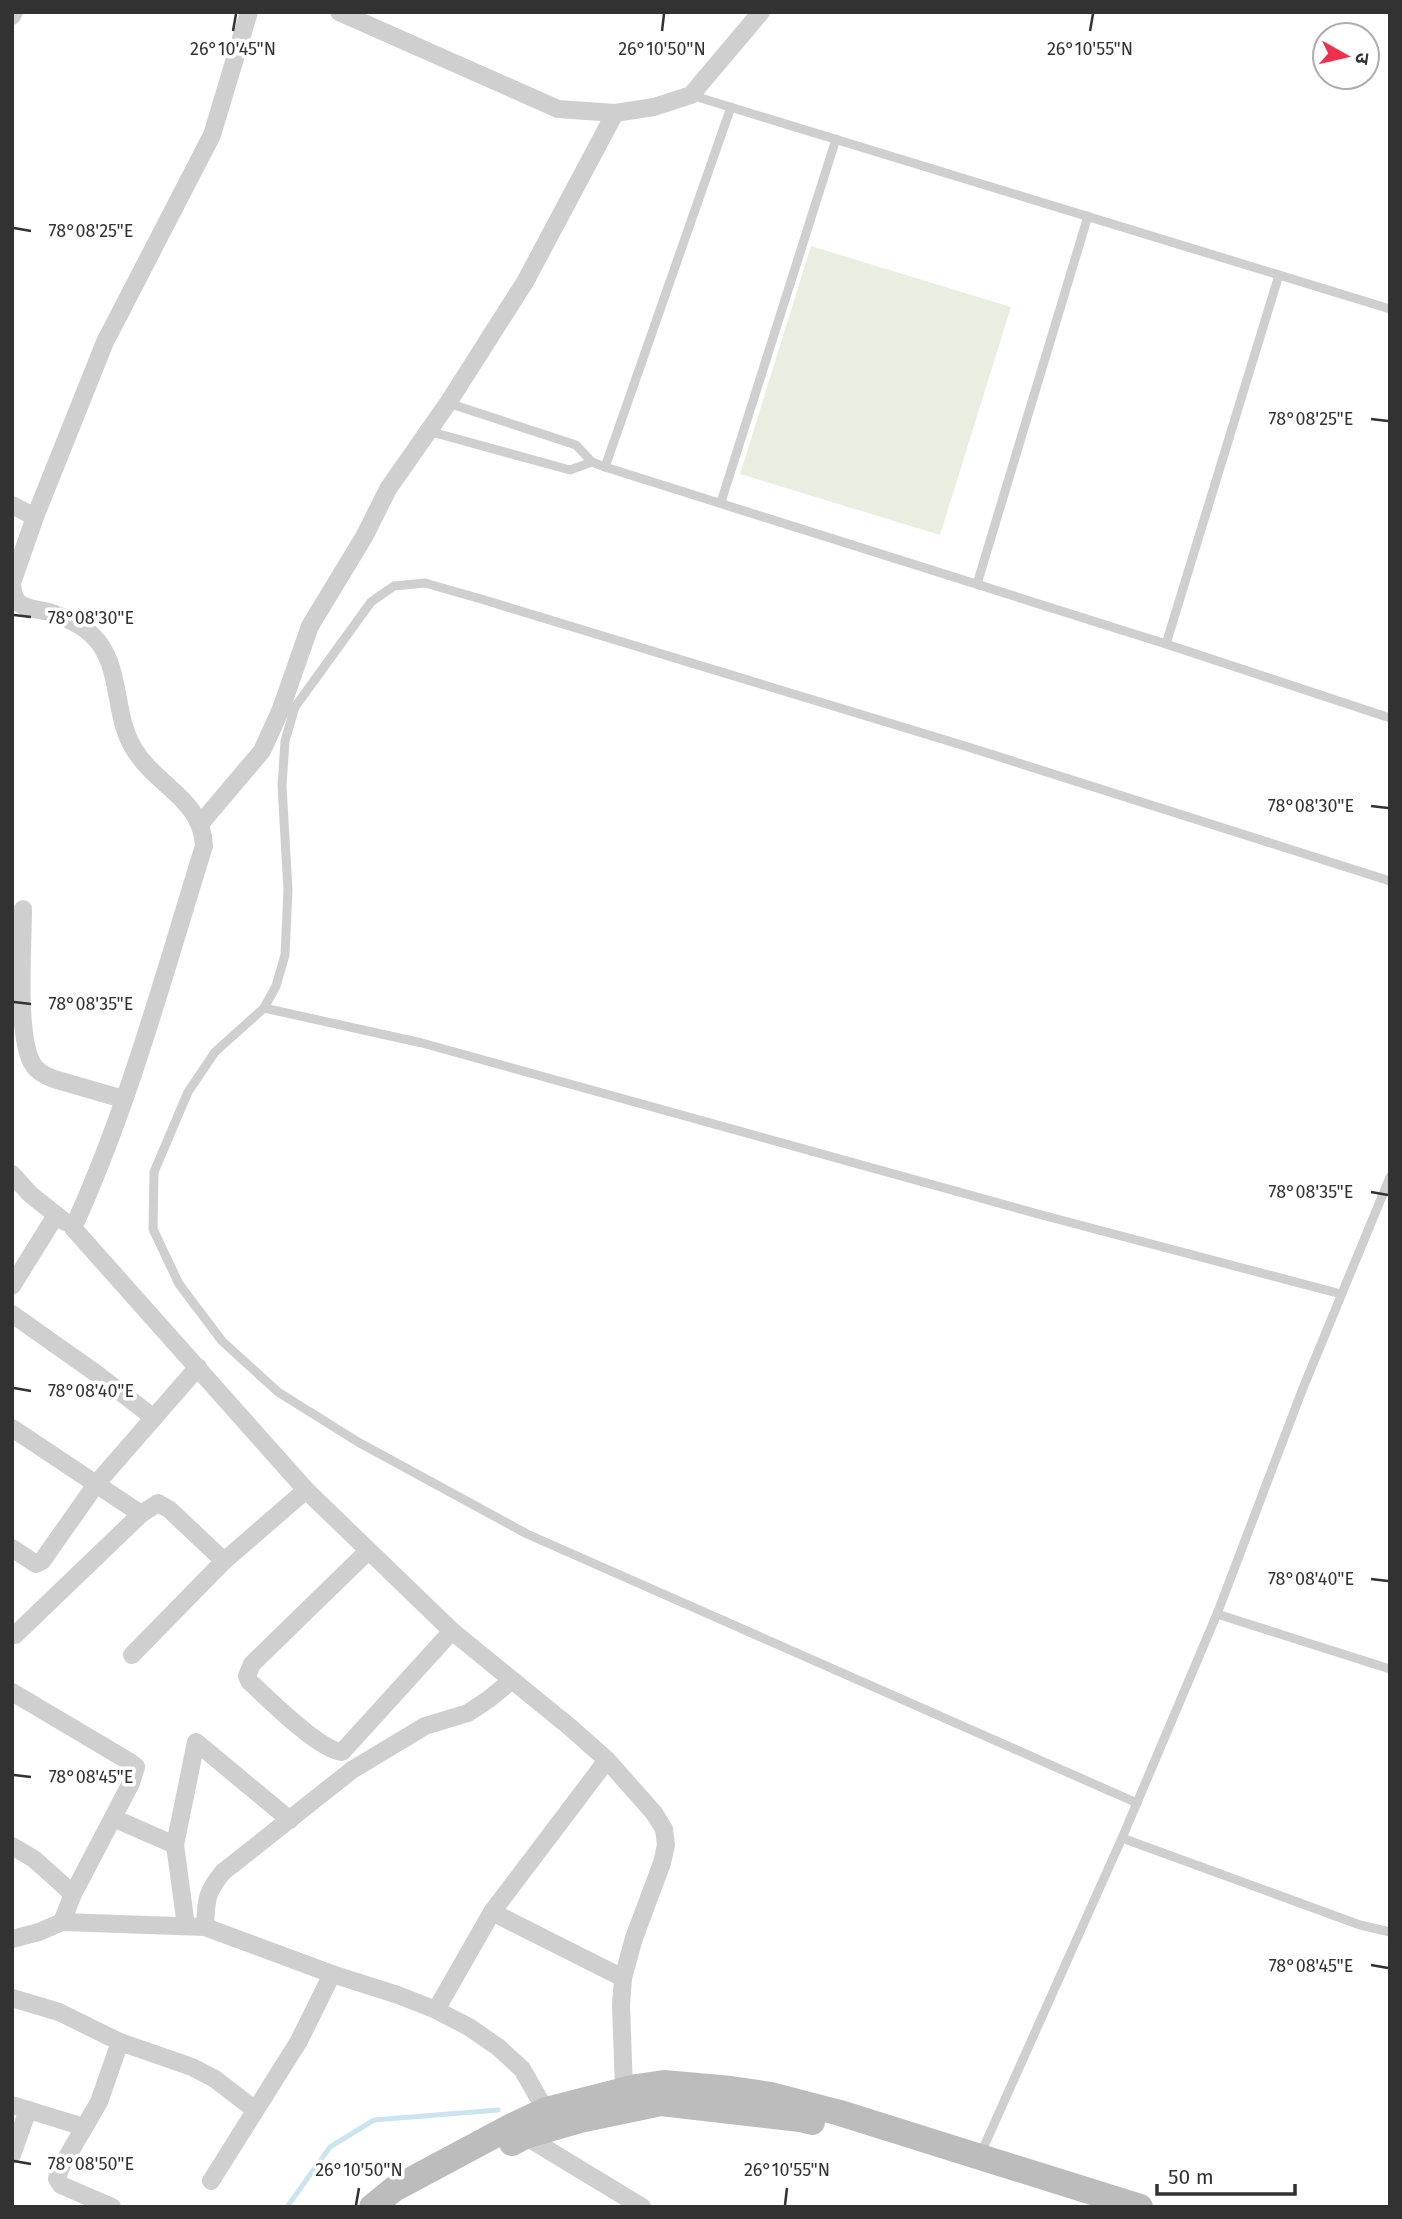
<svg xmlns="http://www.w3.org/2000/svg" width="1402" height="2219" font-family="'Fira Sans','Noto Sans Devanagari',sans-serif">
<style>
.green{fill:#e9efe0}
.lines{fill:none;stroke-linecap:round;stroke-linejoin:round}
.stream{stroke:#cce4ef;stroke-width:5}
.lane{stroke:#cfcfcf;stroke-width:9}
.street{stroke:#cfcfcf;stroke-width:18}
.secondary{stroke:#bcbcbc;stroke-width:26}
.ticks{fill:none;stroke:#323232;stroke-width:2.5}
.ticks-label{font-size:18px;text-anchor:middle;fill:#323232;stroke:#fff;stroke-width:7;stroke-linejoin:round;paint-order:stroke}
</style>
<rect width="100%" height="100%" fill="#fff"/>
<!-- green -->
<path class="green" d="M811,246L1011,307L940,535L740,474Z"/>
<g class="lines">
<!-- stream -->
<path class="stream" d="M287,2207L330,2147L374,2120L498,2110"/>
<!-- lane -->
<g class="lane">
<path d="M691,95L1390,309"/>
<path d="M448,403L576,445L592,462L605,467L1166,644L1390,718"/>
<path d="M428,431L570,470L592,462"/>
<path d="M605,467L731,107"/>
<path d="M721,502L836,139"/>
<path d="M977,584L1088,216"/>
<path d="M1166,644L1279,275"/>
<path d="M264,1008L422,1043L1038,1214L1341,1294"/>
<path d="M1217,1614L1390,1669"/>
<path d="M1137,1803L527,1534L358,1442L278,1392L222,1341L179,1284L153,1229L154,1172L188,1092L215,1052L264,1008L276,986L285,955L288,890L282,786L285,741L295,707L371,602L394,586L425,583L481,599L965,746L1390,881"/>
<path d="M1122,1838L1360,1925L1390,1932"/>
<path d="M981,2153L1122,1838L1217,1614L1303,1388L1390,1177"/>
</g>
<!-- street -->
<g class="street">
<path d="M249,12L212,135L105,342L35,517L12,583C13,590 13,598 19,603C26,609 40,610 49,612C64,617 81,624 92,635C123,664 112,714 134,749C156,786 202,799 204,846C164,974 129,1106 73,1228L306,1490L452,1631L571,1728L607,1760L654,1813L664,1829L666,1845L662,1863L634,1938L623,1978L621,2005L624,2090"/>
<path d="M339,12L558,109L615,113L654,107L691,95L761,12"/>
<path d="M12,16L14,12"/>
<path d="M12,505L35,517"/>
<path d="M201,823L262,751L281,709L310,626L364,537L388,489L448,403L525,282L615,113"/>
<path d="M23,909C23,946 16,1033 32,1063C37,1072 45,1076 54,1079L123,1099"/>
<path d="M12,1174L30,1194L65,1222"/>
<path d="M12,1286L56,1215"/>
<path d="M12,1314L97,1374L154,1418"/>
<path d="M12,1428L141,1514"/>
<path d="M12,1548L36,1564L42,1561L97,1483L198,1367"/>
<path d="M368,1551L252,1664L247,1676L249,1681C266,1697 320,1751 342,1752L452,1631"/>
<path d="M15,1635L141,1514L158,1503L170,1510L224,1561"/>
<path d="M132,1655L224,1561L306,1490"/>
<path d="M12,1692L130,1762L136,1767L131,1783L73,1894L62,1922"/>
<path d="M113,1818L175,1845"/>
<path d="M12,1846L34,1859L73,1894"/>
<path d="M492,1912L623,1978"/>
<path d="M186,1926L175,1845L196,1742L290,1820"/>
<path d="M205,1927C206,1901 206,1892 223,1872L352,1770L425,1726L468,1713L489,1699L511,1681"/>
<path d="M12,1939L39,1932L62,1922L205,1927L332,1974L398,1995L436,2010L469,2027L498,2047L522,2069L550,2118"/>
<path d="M12,1998L59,2012L120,2042"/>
<path d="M436,2010L492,1912L607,1760"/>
<path d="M12,2105L84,2127"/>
<path d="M525,2136L642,2207"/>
<path d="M12,2155L28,2110"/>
<path d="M211,2181L299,2041L332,1974"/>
<path d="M112,2207L61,2185L57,2179L60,2169L99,2102L120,2042L192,2067L215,2079L254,2109"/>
</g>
<!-- secondary -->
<g class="secondary">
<path d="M512,2143L525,2136L580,2120L661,2103L800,2119L812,2122"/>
<path d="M372,2207L394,2189L510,2127L546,2110L636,2087L664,2083L731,2089L771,2095L840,2113L1140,2207"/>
</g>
</g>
<!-- ticks -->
<path class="ticks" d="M233,31L236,14M662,31L664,14M1090,31L1093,14M14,228L31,231M1371,419L1388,421M14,615L31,617M1371,806L1388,808M14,1002L31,1004M1371,1192L1388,1195M14,1388L31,1391M1371,1579L1388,1581M14,1775L31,1777M1371,1965L1388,1968M14,2161L31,2164M356,2205L359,2188M785,2205L787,2188"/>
<g class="ticks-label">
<text x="233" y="55">26°10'45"N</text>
<text x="662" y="55">26°10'50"N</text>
<text x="1090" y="55">26°10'55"N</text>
<text x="91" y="237">78°08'25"E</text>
<text x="1311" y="425">78°08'25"E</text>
<text x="91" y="624">78°08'30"E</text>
<text x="1311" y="812">78°08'30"E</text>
<text x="91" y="1010">78°08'35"E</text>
<text x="1311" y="1198">78°08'35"E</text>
<text x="91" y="1397">78°08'40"E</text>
<text x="1311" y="1585">78°08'40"E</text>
<text x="91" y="1783">78°08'45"E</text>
<text x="1311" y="1972">78°08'45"E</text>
<text x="91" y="2170">78°08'50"E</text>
<text x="359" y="2176">26°10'50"N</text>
<text x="787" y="2176">26°10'55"N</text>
</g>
<!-- border -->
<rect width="1402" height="2219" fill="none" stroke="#323232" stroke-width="28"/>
<!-- north arrow -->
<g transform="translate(1346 56) rotate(98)"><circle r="33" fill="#ffffff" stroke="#adadad" stroke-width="2"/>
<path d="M0-5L12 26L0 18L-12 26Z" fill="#ed304e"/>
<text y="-10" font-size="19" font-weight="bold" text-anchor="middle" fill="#323232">उ</text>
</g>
<!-- scale -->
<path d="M1157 2184v10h138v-10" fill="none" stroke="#323232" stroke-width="3.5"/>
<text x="1168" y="2184" font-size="21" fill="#323232" stroke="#ffffff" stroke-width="5" paint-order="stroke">50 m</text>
</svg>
